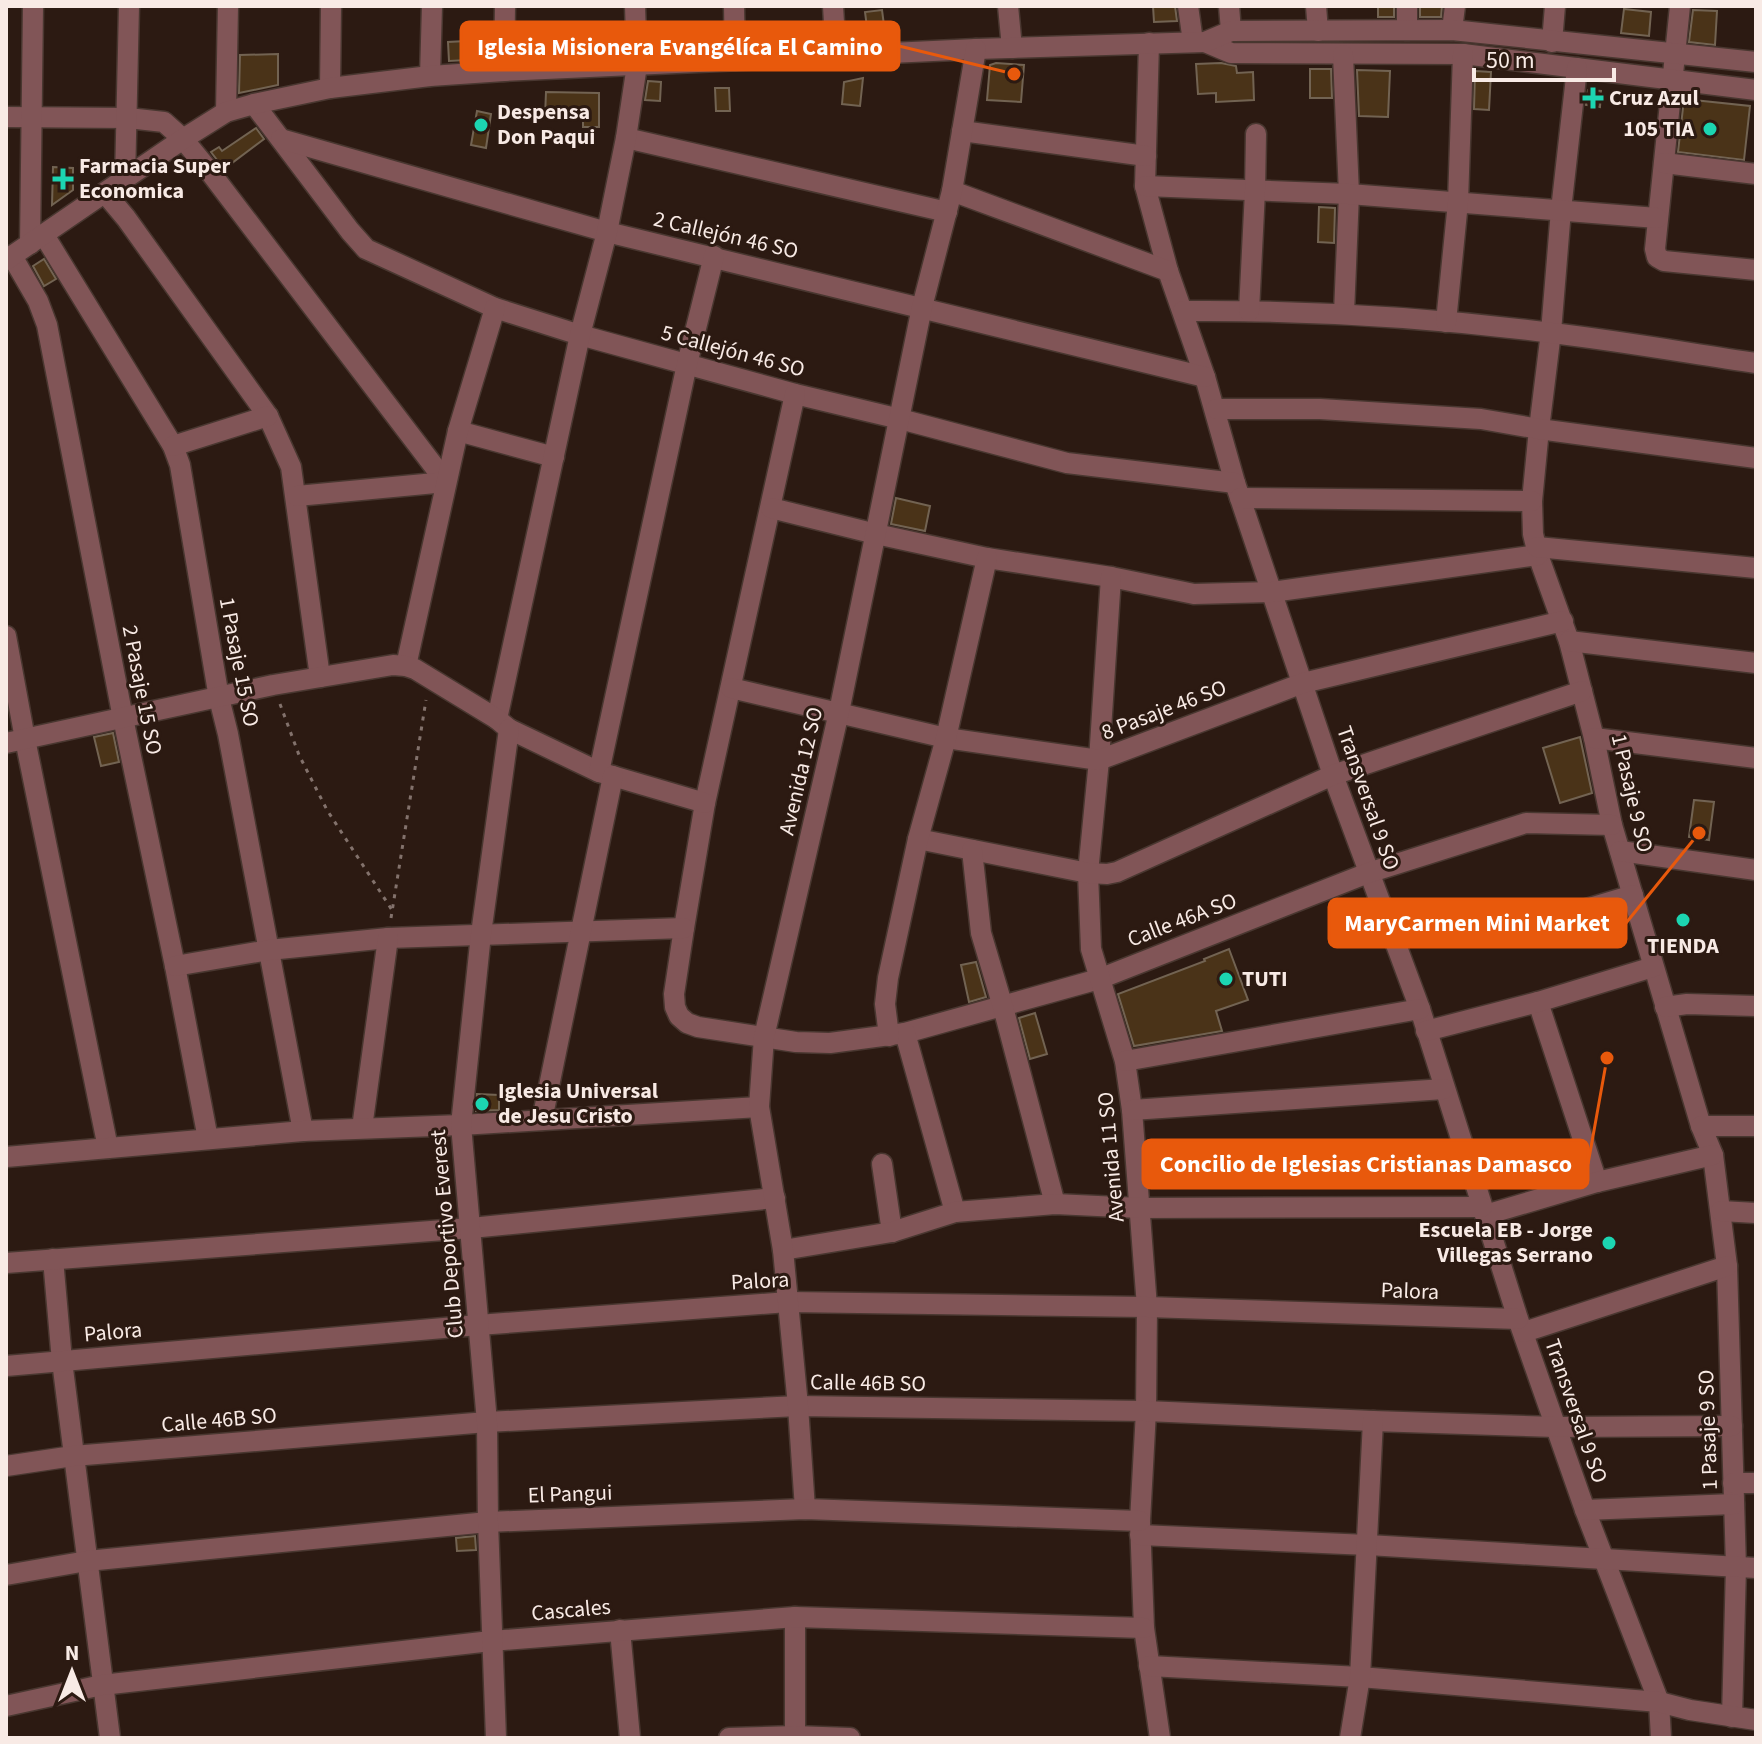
<svg xmlns="http://www.w3.org/2000/svg" width="1762" height="1744" font-family="'Source Sans 3',sans-serif">
<style>
.building{fill:#4a3318;stroke:#726352;stroke-width:2}
.lines{fill:none;stroke-linecap:round;stroke-linejoin:round}
.minor-casing{stroke:#493730;stroke-width:23}
.path{stroke:#83726c;stroke-width:3;stroke-dasharray:4 6;stroke-linecap:butt}
.minor{stroke:#815557;stroke-width:20}
.poi-dot{fill:#1cd5b1;stroke:#2c1a12;stroke-width:3}
.labels{text-anchor:middle;dominant-baseline:central;stroke-width:6;stroke-linejoin:round;paint-order:stroke}
.poi-label{font-size:22px;font-weight:bold;fill:#f8eae5;stroke:#2c1a12;text-anchor:start}
.street-label{font-size:22px;fill:#f8eae5;stroke:#2c1a12}
.leader{fill:none;stroke:#e8590c;stroke-width:3}
.callout-dot{fill:#e8590c;stroke:#2c1a12;stroke-width:3}
.callout{fill:#e8590c;stroke:#e8590c;stroke-width:3}
.callout-label{font-size:24px;text-anchor:middle;font-weight:bold;fill:#fff}
</style>
<rect width="100%" height="100%" fill="#2c1a12"/>
<!-- building -->
<g class="building">
<path d="M1153,6H1175L1177,21L1154,22Z"/>
<rect x="1378" y="6" width="16" height="11"/>
<path d="M1420,6H1442L1441,17H1420Z"/>
<path d="M1624,9L1651,12L1649,36L1621,33Z"/>
<path d="M882,10L885,33L868,35L865,12Z"/>
<path d="M1693,10L1717,11L1715,45L1689,42Z"/>
<path d="M485,40L486,59L449,61L448,42Z"/>
<path d="M278,54V85L239,93L240,55Z"/>
<path d="M996,63L1024,65L1021,102L987,100L990,65Z"/>
<path d="M1221,63L1236,66L1237,73L1253,72L1254,100L1216,102V93L1198,94L1196,64Z"/>
<path d="M1310,69H1331L1332,98H1310Z"/>
<path d="M1357,70L1390,71L1388,117L1359,116Z"/>
<path d="M1475,71L1491,72L1489,110L1474,109Z"/>
<path d="M863,78L860,106L842,104L844,82Z"/>
<path d="M648,81L661,82L660,101L645,100Z"/>
<path d="M715,88H729L730,111H716Z"/>
<path d="M1588,90L1601,91L1600,107L1586,105Z"/>
<path d="M546,92L599,93V127H583V118L545,117Z"/>
<path d="M1684,99L1750,106L1744,160L1678,152Z"/>
<path d="M477,111L491,114L486,148L471,145Z"/>
<path d="M256,128L264,139L224,169L211,152L219,147L222,151Z"/>
<path d="M53,167L73,168V190L52,205Z"/>
<path d="M1319,207L1335,208L1334,243L1318,242Z"/>
<path d="M44,259L56,279L44,286L33,266Z"/>
<path d="M896,498L930,506L925,531L891,524Z"/>
<path d="M113,733L119,762L101,766L94,737Z"/>
<path d="M1580,737L1592,793L1560,803L1543,748Z"/>
<path d="M1694,800L1714,802L1709,840L1689,837Z"/>
<path d="M1229,949L1248,1000L1216,1011L1222,1031L1134,1046L1118,994L1205,961L1204,959Z"/>
<path d="M976,962L986,997L969,1002L961,965Z"/>
<path d="M1035,1013L1047,1054L1030,1059L1019,1018Z"/>
<path d="M477,1094L499,1095V1110L476,1111Z"/>
<path d="M475,1536L476,1550L457,1551L456,1538Z"/>
</g>
<g class="lines">
<!-- minor casing -->
<g class="minor-casing">
<g id="minor">
<path d="M734,6L735,60"/>
<path d="M833,6L836,56"/>
<path d="M1008,6L1012,48"/>
<path d="M1188,6L1193,42"/>
<path d="M1229,6L1231,31"/>
<path d="M1316,6L1318,31"/>
<path d="M1407,6V30"/>
<path d="M1680,6L1655,249L1657,257L1664,261L1756,270"/>
<path d="M1452,30L1455,6"/>
<path d="M1205,42L1231,53L1463,54L1756,90"/>
<path d="M1552,42L1555,6"/>
<path d="M1149,43L1145,186L1168,271L1205,377L1235,483L1333,775L1420,1009L1518,1319L1585,1510L1659,1702L1661,1738"/>
<path d="M1343,55L1349,194L1344,313"/>
<path d="M1577,68L1561,210L1551,332L1539,429L1532,501L1533,534L1538,555L1569,641L1594,738L1612,825L1701,1126L1713,1155L1727,1266L1736,1567L1732,1717"/>
<path d="M504,71L505,6"/>
<path d="M430,76L432,6"/>
<path d="M330,88L331,6"/>
<path d="M254,104L350,231L366,249L495,308L580,335L795,394L900,419L1067,463L1235,483"/>
<path d="M226,112L228,6"/>
<path d="M6,117L128,118L164,122L183,139L210,172L446,482"/>
<path d="M962,131L1146,156"/>
<path d="M626,138L947,212"/>
<path d="M281,139L607,232L1205,377"/>
<path d="M1664,163L1756,174"/>
<path d="M125,180L129,6"/>
<path d="M1145,186L1349,194L1657,218"/>
<path d="M952,191L1168,271"/>
<path d="M105,193L126,218L268,416L291,467L320,677"/>
<path d="M44,235L173,446L180,465L219,698L228,734L303,1131"/>
<path d="M30,244L33,6"/>
<path d="M12,256L38,301L47,325L123,718L175,966L208,1139"/>
<path d="M6,260L183,139L226,112L254,104L330,88L430,76L504,71L976,49L1205,42L1231,31L1452,30L1756,62"/>
<path d="M1183,311C1306,310 1429,317 1552,333C1620,341 1688,353 1756,363"/>
<path d="M1249,311L1255,191L1256,134"/>
<path d="M1446,322L1458,202L1463,54"/>
<path d="M795,394L705,803L684,928L674,994L675,1007L679,1016L687,1023L698,1027L796,1042L830,1043L905,1033L1099,979L1368,873L1526,823L1612,825"/>
<path d="M1216,409H1320L1481,419L1539,429L1756,458"/>
<path d="M458,431L554,457"/>
<path d="M173,446L268,416"/>
<path d="M297,496L446,482"/>
<path d="M1240,498L1532,501"/>
<path d="M771,508L876,534L987,558L1111,577L1194,594L1272,592L1538,555"/>
<path d="M1537,547L1756,568"/>
<path d="M1111,577L1099,760L1088,873L1091,949L1125,1061L1132,1110L1147,1307L1146,1411L1140,1521L1144,1628L1160,1738"/>
<path d="M6,636L25,739L108,1148"/>
<path d="M1569,641L1756,663"/>
<path d="M406,666L458,431L495,308"/>
<path d="M731,688L946,738L1099,760L1303,683L1563,621"/>
<path d="M497,719L580,335L607,232L626,138L637,65L635,6"/>
<path d="M1594,738L1756,758"/>
<path d="M6,743L273,685L393,665L406,666L415,669L497,719L509,729L599,772L705,803"/>
<path d="M599,772L687,364L714,256"/>
<path d="M918,839L1088,873L1107,874L1117,872L1333,775L1582,691"/>
<path d="M972,850L981,933L1003,1007L1055,1204"/>
<path d="M1620,851L1756,870"/>
<path d="M1513,931L1633,895"/>
<path d="M175,966L269,950L388,938L684,928"/>
<path d="M1538,1002L1597,1182"/>
<path d="M1665,1007L1687,1004L1756,1006"/>
<path d="M1426,1031L1538,1002L1653,967"/>
<path d="M905,1033L955,1212"/>
<path d="M889,1036L885,1004L888,978L918,839L946,738L987,558"/>
<path d="M1125,1061L1420,1009"/>
<path d="M1132,1110L1444,1089"/>
<path d="M542,1120L613,776"/>
<path d="M1701,1126H1756"/>
<path d="M362,1128L388,938"/>
<path d="M6,1157L303,1131L461,1125L759,1107"/>
<path d="M882,1164L892,1232"/>
<path d="M1721,1211L1756,1213"/>
<path d="M1485,1215L1597,1182L1713,1155"/>
<path d="M783,1250L892,1232L955,1212L1055,1204L1140,1208L1482,1207"/>
<path d="M53,1259L62,1361L110,1738"/>
<path d="M6,1263L471,1228L775,1198"/>
<path d="M1524,1332L1727,1266"/>
<path d="M6,1366L478,1325L788,1302L1147,1307L1518,1319"/>
<path d="M6,1466L73,1456L487,1422L798,1406L1146,1411L1373,1421L1556,1427L1732,1426"/>
<path d="M1733,1483H1756"/>
<path d="M805,1509L798,1406L783,1250L759,1107L764,1037L839,712L922,307L952,191L976,49"/>
<path d="M1585,1510L1734,1504"/>
<path d="M1140,1535L1368,1545L1756,1568"/>
<path d="M6,1575L87,1561L488,1522L805,1509L1140,1521"/>
<path d="M795,1617V1738"/>
<path d="M620,1630L630,1738"/>
<path d="M1149,1666L1360,1677L1659,1702L1690,1710L1756,1720"/>
<path d="M6,1706L102,1685L491,1641L795,1617L1144,1628"/>
<path d="M496,1738L488,1522L487,1422L461,1125L481,934L509,729"/>
<path d="M729,1738L795,1736L850,1738"/>
<path d="M1350,1738L1360,1677L1373,1421"/>
</g>
</g>
<!-- path -->
<g class="path">
<path d="M280,704L299,755L327,810L392,910"/>
<path d="M391,918L426,700"/>
</g>
<!-- minor -->
<use href="#minor" class="minor"/>
</g>
<!-- markers -->
<g class="poi-dot">
<path d="M1589 86h8v8h8v8h-8v8h-8v-8h-8v-8h8z"/>
<circle cx="481" cy="125" r="8"/>
<circle cx="1710" cy="129" r="8"/>
<path d="M59 167h8v8h8v8h-8v8h-8v-8h-8v-8h8z"/>
<circle cx="1683" cy="920" r="8"/>
<circle cx="1226" cy="979" r="8"/>
<circle cx="482" cy="1104" r="8"/>
<circle cx="1609" cy="1243" r="8"/>
</g>
<g class="labels">
<!-- poi labels -->
<g class="poi-label">
<text x="1609" y="98">Cruz Azul</text>
<text x="497" y="112">Despensa<tspan x="497" dy="25">Don Paqui</tspan></text>
<text x="1694" y="129" text-anchor="end">105 TIA</text>
<text x="79" y="166">Farmacia Super<tspan x="79" dy="25">Economica</tspan></text>
<text x="1683" y="946" text-anchor="middle">TIENDA</text>
<text x="1242" y="979">TUTI</text>
<text x="498" y="1091">Iglesia Universal<tspan x="498" dy="25">de Jesu Cristo</tspan></text>
<text x="1593" y="1230" text-anchor="end">Escuela EB - Jorge<tspan x="1593" dy="25">Villegas Serrano</tspan></text>
</g>
<!-- street labels -->
<g class="street-label">
<text transform="translate(726 235) rotate(13)">2 Callejón 46 SO</text>
<text transform="translate(733 351) rotate(15)">5 Callejón 46 SO</text>
<text transform="translate(239 662) rotate(79)">1 Pasaje 15 SO</text>
<text transform="translate(142 690) rotate(79)">2 Pasaje 15 SO</text>
<text transform="translate(1164 710) rotate(-21)">8 Pasaje 46 SO</text>
<text transform="translate(801 771) rotate(-77)">Avenida 12 SO</text>
<text transform="translate(1632 793) rotate(77)">1 Pasaje 9 SO</text>
<text transform="translate(1368 798) rotate(71)">Transversal 9 SO</text>
<text transform="translate(1182 920) rotate(-21)">Calle 46A SO</text>
<text transform="translate(1111 1157) rotate(-95)">Avenida 11 SO</text>
<text transform="translate(447 1234) rotate(-95)">Club Deportivo Everest</text>
<text transform="translate(760 1281) rotate(-3)">Palora</text>
<text transform="translate(1410 1291) rotate(2)">Palora</text>
<text transform="translate(113 1332) rotate(-5)">Palora</text>
<text transform="translate(868 1383) rotate(1)">Calle 46B SO</text>
<text transform="translate(1576 1411) rotate(71)">Transversal 9 SO</text>
<text transform="translate(219 1420) rotate(-5)">Calle 46B SO</text>
<text transform="translate(1708 1430) rotate(-92)">1 Pasaje 9 SO</text>
<text transform="translate(570 1494) rotate(-2)">El Pangui</text>
<text transform="translate(571 1610) rotate(-5)">Cascales</text>
</g>
</g>
<!-- callouts -->
<path class="leader" d="M1014 74L899 46M1699 833L1626 923M1607 1058L1588 1164"/>
<g class="callout-dot">
<circle cx="1014" cy="74" r="8"/>
<circle cx="1699" cy="833" r="8"/>
<circle cx="1607" cy="1058" r="8"/>
</g>
<g class="callout">
<rect x="461" y="22" width="438" height="48" rx="8"/>
<rect x="1329" y="899" width="297" height="48" rx="8"/>
<rect x="1143" y="1140" width="445" height="48" rx="8"/>
</g>
<g class="callout-label">
<text x="680" y="55">Iglesia Misionera Evangélíca El Camino</text>
<text x="1477" y="931">MaryCarmen Mini Market</text>
<text x="1366" y="1172">Concilio de Iglesias Cristianas Damasco</text>
</g>
<!-- border -->
<rect width="1762" height="1744" fill="none" stroke="#f8eae5" stroke-width="16"/>
<!-- north arrow -->
<g transform="translate(72 1672)" stroke="#2c1a12" stroke-width="6" paint-order="stroke">
<path d="M0-6L14 30L0 20L-14 30Z" fill="#f8eae5"/>
<text y="-12" font-size="22" font-weight="bold" text-anchor="middle" fill="#f8eae5">N</text>
</g>
<!-- scale -->
<path d="M1474 68v12h140v-12" fill="none" stroke="#f8eae5" stroke-width="4"/>
<text x="1486" y="68" font-size="24" fill="#f8eae5" stroke="#2c1a12" stroke-width="6" paint-order="stroke">50 m</text>
</svg>
